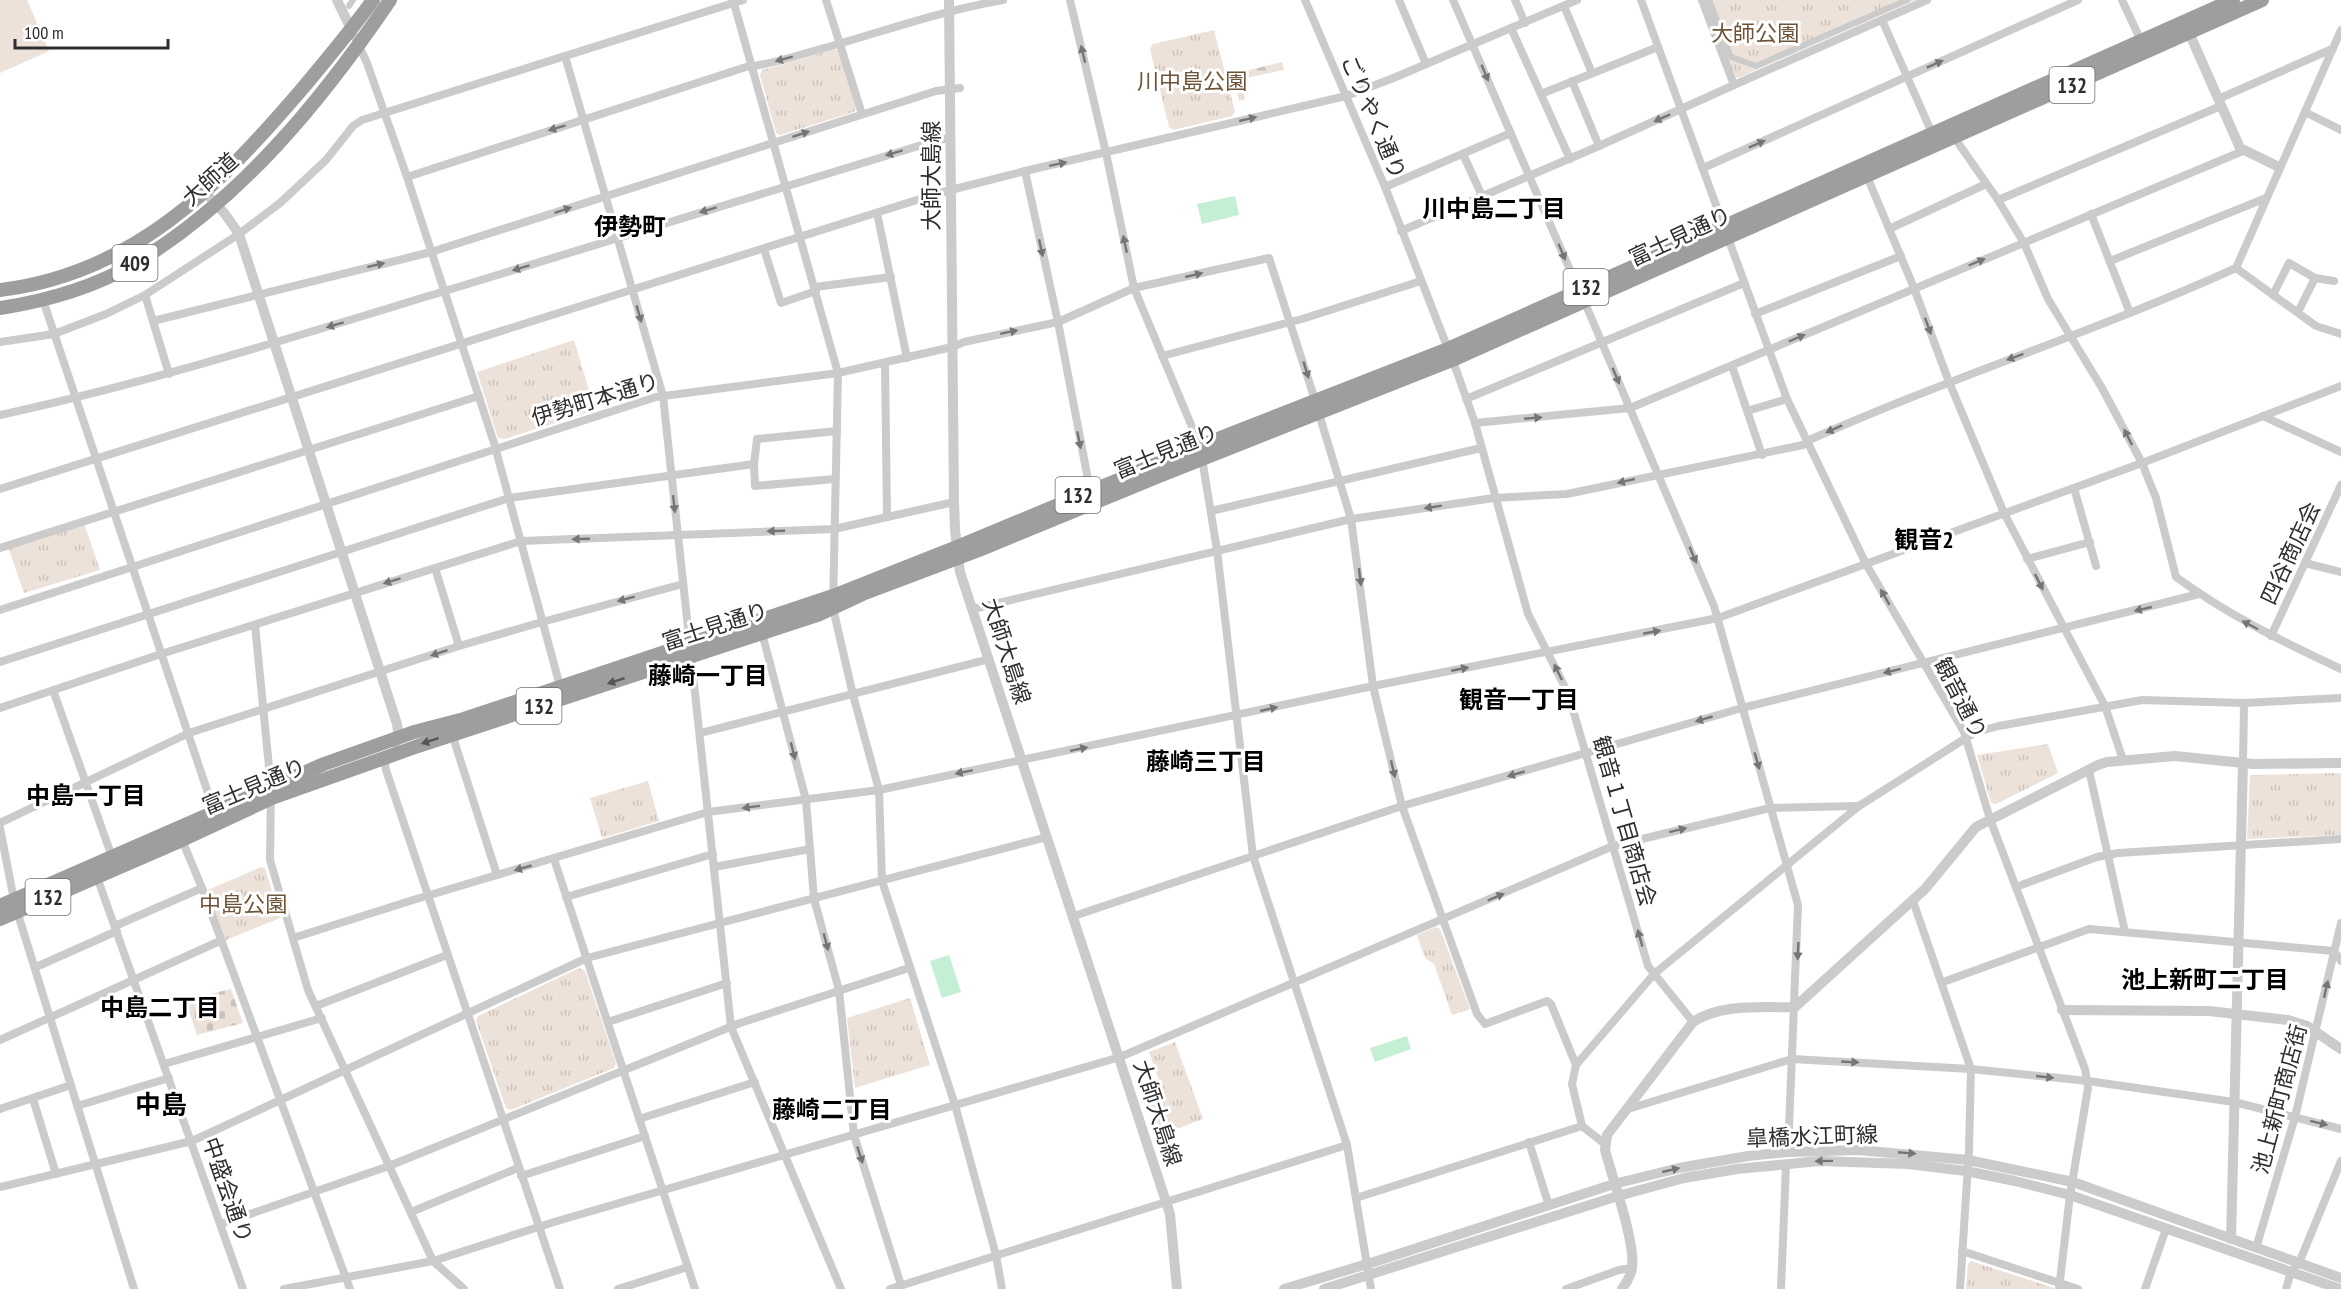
<svg xmlns="http://www.w3.org/2000/svg" width="2341" height="1289" font-family="'PT Sans Narrow','Noto Sans JP',sans-serif">
<style>
.green{fill:#ede2da}
.forest{fill:url(#forest-firs)}
.cemetery{fill:url(#cemetery-stones)}
.park{fill:url(#park-tufts)}
.water{fill:#c4efd4}
.lines{fill:none;stroke-linecap:round;stroke-linejoin:round}
.pedestrian{stroke:#cbcbcb;stroke-width:6}
.minor{stroke:#cbcbcb;stroke-width:8}
.tertiary{stroke:#cbcbcb;stroke-width:10}
.trunk{stroke:#9e9e9e;stroke-width:14}
.oneway{fill:#757575}
.oneway2{fill:#555}
.labels{text-anchor:middle;dominant-baseline:central;stroke-width:6;stroke-linejoin:round;paint-order:stroke}
.shield{fill:#fff;stroke:#6d6d6d;stroke-width:1.5}
.shield-label{font-size:21px;font-weight:bold;fill:#2e2e2e}
.park-label{font-size:22px;fill:#6e5337;stroke:#fff}
.street-label{font-size:22px;fill:#2e2e2e;stroke:#fff}
.neighbourhood-label{font-size:24px;font-weight:bold;fill:#000;stroke:#fff}
.quarter-label{font-size:26px;font-weight:bold;fill:#000;stroke:#fff}
</style>
<defs>
<pattern id="forest-firs" width="22" height="20" patternUnits="userSpaceOnUse" patternTransform="scale(1.5)"><rect width="22" height="20" fill="#ede2da"/><path d="M5 1l3.5 6h-7zM16 11l3.5 6h-7z" fill="#ccc2bb"/></pattern>
<pattern id="cemetery-stones" width="16" height="16" patternUnits="userSpaceOnUse" patternTransform="scale(1.5)"><rect width="16" height="16" fill="#ede2da"/><path d="M2 7V4a2 2 0 0 1 4 0v3zM10 15v-3a2 2 0 0 1 4 0v3z" fill="#ccc2bb"/></pattern>
<pattern id="park-tufts" width="24" height="20" patternUnits="userSpaceOnUse" patternTransform="scale(1.5)"><rect width="24" height="20" fill="#ede2da"/><path d="M3 7l-1-3M5 7V3M7 7l1-3M15 17l-1-3M17 17v-4M19 17l1-3" fill="none" stroke="#ccc2bb"/></pattern>
</defs>
<rect width="100%" height="100%" fill="#fff"/>
<!-- green -->
<path class="green" d="M0,0H27L49,51L0,73Z"/>
<!-- forest -->
<path class="forest" d="M1282,62L1284,70L1245,78L1242,82L1245,99L1239,101L1234,79L1237,73Z"/>
<!-- cemetery -->
<path class="cemetery" d="M231,989L243,1023L197,1035L185,1000Z"/>
<!-- park -->
<g class="park">
<path d="M1705,0H1916L1738,78L1734,76Z"/>
<path d="M1214,30L1235,112L1232,116L1173,130L1169,127L1150,49L1153,44Z"/>
<path d="M835,49L839,51L856,109L854,112L780,135L776,133L760,75L762,70Z"/>
<path d="M574,340L595,410L505,439L498,438L477,372Z"/>
<path d="M84,523L100,570L24,593L8,547Z"/>
<path d="M2048,744L2058,773L1996,804L1991,803L1977,755Z"/>
<path d="M2341,773V835L2247,839L2250,775Z"/>
<path d="M648,781L659,821L602,838L590,798Z"/>
<path d="M261,867L265,868L280,918L224,941L206,894L208,890Z"/>
<path d="M1436,927L1440,929L1470,1009L1452,1015L1434,964L1425,958L1417,935Z"/>
<path d="M579,968L585,971L616,1063L614,1068L511,1110L506,1108L476,1021L478,1016Z"/>
<path d="M910,998L930,1065L855,1088L847,1018Z"/>
<path d="M1175,1042L1203,1119L1161,1135L1145,1093L1161,1086L1149,1052Z"/>
<path d="M1971,1261L2054,1288V1289H1966L1968,1264Z"/>
</g>
<!-- water -->
<g class="water">
<path d="M1235,196L1239,215L1202,224L1197,204Z"/>
<path d="M949,955L961,992L942,998L930,961Z"/>
<path d="M1407,1036L1411,1049L1375,1062L1370,1048Z"/>
</g>
<g class="lines">
<!-- pedestrian -->
<g class="pedestrian">
<path d="M1709,0L1731,57L1756,66L1907,0"/>
<path d="M349,6L353,0"/>
</g>
<!-- minor -->
<g class="minor">
<path d="M733,0L838,373L833,608L853,695L879,790L882,881L955,1105L996,1255L1002,1289"/>
<path d="M826,0L862,114"/>
<path d="M1070,0L1106,153L1134,288L1200,446L1217,550L1253,856L1347,1145L1371,1289"/>
<path d="M1305,0L1385,187L1457,372L1475,423L1528,614L1568,693L1648,966L1693,1022"/>
<path d="M1399,0L1426,64"/>
<path d="M1453,0L1579,291"/>
<path d="M1515,0L1525,23"/>
<path d="M1641,0L1787,399L1866,564L1964,732L1990,819L2085,1069L2088,1088L2070,1195L2059,1289"/>
<path d="M1702,0L1734,85L1927,0"/>
<path d="M2122,0L2141,41"/>
<path d="M1564,6L1592,73"/>
<path d="M1882,20L1932,133L1937,134"/>
<path d="M1511,28L1570,159"/>
<path d="M2341,30L2236,268L2316,326L2341,334"/>
<path d="M352,31L367,63L407,177L494,443L560,686"/>
<path d="M565,56L663,396L731,1027L841,1289"/>
<path d="M1572,81L1599,146"/>
<path d="M1541,94L1658,47"/>
<path d="M2218,99L2332,49"/>
<path d="M2305,112L2341,130"/>
<path d="M1950,136L1954,137L1998,200L2024,243L2048,299L2102,388L2142,463L2156,498L2176,577C2228,615 2283,642 2341,669"/>
<path d="M1463,154L1482,196"/>
<path d="M1703,168L2078,0"/>
<path d="M1025,171L1058,322L1090,490"/>
<path d="M1866,174L1914,288L1949,382L2004,513L2105,706L2123,760"/>
<path d="M407,177L746,67C770,65 794,56 817,50C879,33 939,11 1003,0"/>
<path d="M1385,187L1511,133"/>
<path d="M1998,200L2221,106"/>
<path d="M877,213L907,358"/>
<path d="M2091,214L2130,313"/>
<path d="M1889,229L1986,184"/>
<path d="M1401,231L1599,146L1734,85"/>
<path d="M764,249L781,303L816,291"/>
<path d="M2110,261L2266,198"/>
<path d="M815,287L891,277"/>
<path d="M145,295L169,374"/>
<path d="M2273,295L2289,263L2315,278L2334,281"/>
<path d="M43,300L214,811"/>
<path d="M1585,303L1714,606L1798,905L1788,1152"/>
<path d="M2298,312L2315,278"/>
<path d="M1755,314L1901,256"/>
<path d="M153,321L431,252L936,91L960,88"/>
<path d="M0,342L54,334L106,314L145,295L239,234L280,203L326,160L353,126L362,120L743,0"/>
<path d="M1162,356L1302,319L1421,281"/>
<path d="M885,363L887,517"/>
<path d="M1732,366L1762,455"/>
<path d="M1466,399L1744,283"/>
<path d="M1747,411L1787,399"/>
<path d="M1319,414L1351,519L1373,686L1402,806L1477,1014L1485,1024L1547,1001L1551,1004L1576,1065"/>
<path d="M0,415C151,382 297,336 445,291C610,241 774,190 938,140L950,138"/>
<path d="M2263,416L2341,452"/>
<path d="M1475,423L1630,408L2243,151"/>
<path d="M835,479L755,486L754,464L757,439L837,431"/>
<path d="M2074,488L2096,566"/>
<path d="M0,489L939,193L1025,171L1346,96L1391,79L1577,0"/>
<path d="M1211,511L1481,448"/>
<path d="M0,548L479,396"/>
<path d="M2027,559L2090,542"/>
<path d="M2305,563L2341,572"/>
<path d="M435,568L459,646"/>
<path d="M973,609L1351,519L1494,498L1567,494L1803,445L1807,441C1948,378 2095,332 2236,268"/>
<path d="M0,610L656,397L838,373L952,347L964,342L1058,322L1134,288L1269,258L1315,400"/>
<path d="M255,625L271,787L270,860L308,990L433,1261L464,1289"/>
<path d="M762,633L806,800L814,899L839,990L854,1135L901,1285"/>
<path d="M2271,636L2341,485"/>
<path d="M0,662L509,498L754,464"/>
<path d="M53,690L112,857"/>
<path d="M0,708L161,654L521,541L834,529L954,502"/>
<path d="M700,733L989,659"/>
<path d="M452,734L497,875"/>
<path d="M388,756L385,765L386,770L560,1289"/>
<path d="M2243,762L2244,703"/>
<path d="M2089,770L2125,932"/>
<path d="M0,823L189,733L459,646L542,622L683,584"/>
<path d="M0,828L14,900"/>
<path d="M182,840L202,888L350,1289"/>
<path d="M554,859L695,1289"/>
<path d="M714,867L810,849"/>
<path d="M96,874L243,1289"/>
<path d="M2016,887L2097,857L2118,853L2341,839"/>
<path d="M566,897L713,854"/>
<path d="M1913,901L1971,1069L1969,1150L1960,1289"/>
<path d="M17,911L134,1289"/>
<path d="M1074,916L1402,806L1742,708L2199,594"/>
<path d="M115,926L202,888"/>
<path d="M293,938L413,900L708,812L879,790L1373,686L1718,618L2142,463L2341,386"/>
<path d="M36,967L117,931"/>
<path d="M1943,982L2089,929L2334,951L2341,961"/>
<path d="M316,1006L447,955"/>
<path d="M608,1022L727,983"/>
<path d="M0,1040L220,941"/>
<path d="M164,1064L322,1018"/>
<path d="M33,1099L56,1174"/>
<path d="M77,1106L169,1078"/>
<path d="M0,1109L71,1085"/>
<path d="M1628,1109L1792,1059L1971,1069L2088,1081L2234,1102L2341,1129"/>
<path d="M639,1119L755,1082"/>
<path d="M1529,1142L1549,1206"/>
<path d="M1605,1144L1582,1126L1572,1084L1576,1065L1654,974L1859,806L1966,738L1976,732L1999,726L2142,700L2244,703L2341,698"/>
<path d="M521,1176L645,1136"/>
<path d="M0,1187L192,1141L587,958L1047,837"/>
<path d="M1356,1198L1582,1126"/>
<path d="M411,1212L518,1168"/>
<path d="M221,1224L389,1166L740,1023L909,968"/>
<path d="M2256,1248L2295,1117L2341,923"/>
<path d="M1962,1251L2078,1289"/>
<path d="M284,1289L433,1261L554,1222L1120,1057L1613,846L1770,808L1859,806"/>
<path d="M618,1289L688,1267"/>
<path d="M890,1289L1347,1145"/>
<path d="M1566,1289L1619,1270L1632,1268"/>
<path d="M1781,1289L1786,1164"/>
<path d="M2145,1289L2166,1229"/>
<path d="M2286,1289L2291,1272L2299,1263L2341,1161"/>
</g>
<!-- tertiary -->
<g class="tertiary">
<path d="M337,0L352,31"/>
<path d="M949,0L954,502L955,530L960,572L1170,1214L1177,1289"/>
<path d="M2187,28L2240,148L2279,167"/>
<path d="M206,193L225,214L239,234L397,724L398,732L395,743"/>
<path d="M2062,1010L2209,1011L2288,1020L2307,1026L2341,1049"/>
<path d="M2231,1239L2243,762"/>
<path d="M1284,1289L1377,1261L1614,1184L1679,1168L1748,1156L1788,1152L1858,1150L1968,1160L2073,1182L2341,1278"/>
<path d="M1324,1289L1618,1196L1684,1178L1737,1169L1820,1161L1908,1164L1966,1171L2015,1181L2070,1195L2340,1289"/>
<path d="M1622,1289C1627,1282 1631,1276 1632,1268C1636,1243 1612,1177 1605,1150L1607,1135L1693,1022C1722,1003 1761,1008 1795,1007L1925,889L1976,827L2098,765L2107,762L2175,756L2253,764L2341,763"/>
</g>
<!-- trunk -->
<g class="trunk">
<path d="M0,290C134,274 219,186 302,89C327,59 351,31 373,0"/>
<path d="M0,308C46,301 94,287 134,264C240,201 322,100 390,0"/>
<path d="M0,906L324,764L414,732L464,719L833,596L957,547L1200,446L1448,349L2233,0"/>
<path d="M0,919L182,840L272,798L418,746L820,614L865,593L979,550L1159,476L1452,360L2262,0"/>
</g>
</g>
<!-- one-way arrows -->
<defs><path id="oneway-solid" d="M-6-.8H1V-3.2L6.5 0L1 3.2V.8H-6Z" transform="scale(1.5)"/></defs>
<g class="oneway">
<use href="#oneway-solid" transform="translate(1083 54) rotate(-104)"/>
<use href="#oneway-solid" transform="translate(784 59) rotate(165)"/>
<use href="#oneway-solid" transform="translate(1935 64) rotate(-24)"/>
<use href="#oneway-solid" transform="translate(1485 73) rotate(67)"/>
<use href="#oneway-solid" transform="translate(1662 118) rotate(156)"/>
<use href="#oneway-solid" transform="translate(1248 119) rotate(-13)"/>
<use href="#oneway-solid" transform="translate(557 128) rotate(163)"/>
<use href="#oneway-solid" transform="translate(801 134) rotate(-18)"/>
<use href="#oneway-solid" transform="translate(1757 144) rotate(-24)"/>
<use href="#oneway-solid" transform="translate(894 153) rotate(163)"/>
<use href="#oneway-solid" transform="translate(1058 164) rotate(-12)"/>
<use href="#oneway-solid" transform="translate(563 210) rotate(-18)"/>
<use href="#oneway-solid" transform="translate(708 210) rotate(163)"/>
<use href="#oneway-solid" transform="translate(1125 244) rotate(-102)"/>
<use href="#oneway-solid" transform="translate(1041 248) rotate(78)"/>
<use href="#oneway-solid" transform="translate(1562 252) rotate(67)"/>
<use href="#oneway-solid" transform="translate(1977 262) rotate(-23)"/>
<use href="#oneway-solid" transform="translate(376 265) rotate(-14)"/>
<use href="#oneway-solid" transform="translate(521 268) rotate(163)"/>
<use href="#oneway-solid" transform="translate(1194 275) rotate(-13)"/>
<use href="#oneway-solid" transform="translate(639 314) rotate(74)"/>
<use href="#oneway-solid" transform="translate(335 325) rotate(163)"/>
<use href="#oneway-solid" transform="translate(1928 326) rotate(70)"/>
<use href="#oneway-solid" transform="translate(1009 332) rotate(-12)"/>
<use href="#oneway-solid" transform="translate(1797 338) rotate(-23)"/>
<use href="#oneway-solid" transform="translate(2015 357) rotate(160)"/>
<use href="#oneway-solid" transform="translate(1306 370) rotate(73)"/>
<use href="#oneway-solid" transform="translate(1616 376) rotate(67)"/>
<use href="#oneway-solid" transform="translate(1533 418) rotate(-5)"/>
<use href="#oneway-solid" transform="translate(1834 429) rotate(156)"/>
<use href="#oneway-solid" transform="translate(2128 437) rotate(-117)"/>
<use href="#oneway-solid" transform="translate(1079 440) rotate(79)"/>
<use href="#oneway-solid" transform="translate(1626 481) rotate(167)"/>
<use href="#oneway-solid" transform="translate(674 504) rotate(84)"/>
<use href="#oneway-solid" transform="translate(1433 507) rotate(171)"/>
<use href="#oneway-solid" transform="translate(776 531) rotate(178)"/>
<use href="#oneway-solid" transform="translate(581 539) rotate(178)"/>
<use href="#oneway-solid" transform="translate(1693 555) rotate(67)"/>
<use href="#oneway-solid" transform="translate(1360 577) rotate(83)"/>
<use href="#oneway-solid" transform="translate(392 581) rotate(163)"/>
<use href="#oneway-solid" transform="translate(2039 582) rotate(63)"/>
<use href="#oneway-solid" transform="translate(1885 597) rotate(-120)"/>
<use href="#oneway-solid" transform="translate(626 599) rotate(165)"/>
<use href="#oneway-solid" transform="translate(2143 609) rotate(167)"/>
<use href="#oneway-solid" transform="translate(2250 625) rotate(-152)"/>
<use href="#oneway-solid" transform="translate(1652 632) rotate(-11)"/>
<use href="#oneway-solid" transform="translate(439 653) rotate(162)"/>
<use href="#oneway-solid" transform="translate(1460 669) rotate(-11)"/>
<use href="#oneway-solid" transform="translate(1892 671) rotate(166)"/>
<use href="#oneway-solid" transform="translate(1558 672) rotate(-116)"/>
<use href="#oneway-solid" transform="translate(1269 709) rotate(-13)"/>
<use href="#oneway-solid" transform="translate(1704 719) rotate(164)"/>
<use href="#oneway-solid" transform="translate(1079 749) rotate(-12)"/>
<use href="#oneway-solid" transform="translate(793 751) rotate(76)"/>
<use href="#oneway-solid" transform="translate(1757 761) rotate(74)"/>
<use href="#oneway-solid" transform="translate(1393 769) rotate(77)"/>
<use href="#oneway-solid" transform="translate(964 772) rotate(168)"/>
<use href="#oneway-solid" transform="translate(1516 774) rotate(164)"/>
<use href="#oneway-solid" transform="translate(751 807) rotate(173)"/>
<use href="#oneway-solid" transform="translate(1678 830) rotate(-14)"/>
<use href="#oneway-solid" transform="translate(523 868) rotate(164)"/>
<use href="#oneway-solid" transform="translate(1496 897) rotate(-23)"/>
<use href="#oneway-solid" transform="translate(1640 938) rotate(-106)"/>
<use href="#oneway-solid" transform="translate(826 942) rotate(75)"/>
<use href="#oneway-solid" transform="translate(1798 951) rotate(93)"/>
<use href="#oneway-solid" transform="translate(2326 989) rotate(-77)"/>
<use href="#oneway-solid" transform="translate(1850 1062) rotate(3)"/>
<use href="#oneway-solid" transform="translate(2045 1077) rotate(6)"/>
<use href="#oneway-solid" transform="translate(2319 1123) rotate(14)"/>
<use href="#oneway-solid" transform="translate(1907 1153) rotate(5)"/>
<use href="#oneway-solid" transform="translate(860 1155) rotate(72)"/>
<use href="#oneway-solid" transform="translate(1824 1161) rotate(179)"/>
<use href="#oneway-solid" transform="translate(1671 1170) rotate(-13)"/>
</g>
<g class="oneway2">
<use href="#oneway-solid" transform="translate(616 681) rotate(162)"/>
<use href="#oneway-solid" transform="translate(430 741) rotate(162)"/>
</g>
<g class="labels">
<!-- shield labels -->
<g class="shield">
<rect x="2049.5" y="67" width="45" height="36" rx="4.5"/>
<rect x="112.5" y="245" width="45" height="36" rx="4.5"/>
<rect x="1563.5" y="269" width="45" height="36" rx="4.5"/>
<rect x="1055.5" y="477" width="45" height="36" rx="4.5"/>
<rect x="516.5" y="688" width="45" height="36" rx="4.5"/>
<rect x="25.5" y="879" width="45" height="36" rx="4.5"/>
</g>
<g class="shield-label">
<text x="2072" y="85">132</text>
<text x="135" y="263">409</text>
<text x="1586" y="287">132</text>
<text x="1078" y="495">132</text>
<text x="539" y="706">132</text>
<text x="48" y="897">132</text>
</g>
<!-- park labels -->
<g class="park-label">
<text x="1755" y="33">大師公園</text>
<text x="1192" y="81">川中島公園</text>
<text x="243" y="904">中島公園</text>
</g>
<!-- street labels -->
<g class="street-label">
<text transform="translate(1374 117) rotate(67)">ごりやく通り</text>
<text transform="translate(931 176) rotate(-90)">大師大島線</text>
<text transform="translate(210 179) rotate(-42)">大師道</text>
<text transform="translate(1680 236) rotate(-25)">富士見通り</text>
<text transform="translate(595 399) rotate(-17)">伊勢町本通り</text>
<text transform="translate(1166 451) rotate(-22)">富士見通り</text>
<text transform="translate(2290 553) rotate(-65)">四谷商店会</text>
<text transform="translate(715 626) rotate(-18)">富士見通り</text>
<text transform="translate(1007 651) rotate(72)">大師大島線</text>
<text transform="translate(1961 698) rotate(63)">観音通り</text>
<text transform="translate(254 786) rotate(-23)">富士見通り</text>
<text transform="translate(1625 821) rotate(74)">観音１丁目商店会</text>
<text transform="translate(2279 1099) rotate(-75)">池上新町商店街</text>
<text transform="translate(1158 1113) rotate(72)">大師大島線</text>
<text transform="translate(1812 1136) rotate(-2)">皐橋水江町線</text>
<text transform="translate(228 1190) rotate(71)">中盛会通り</text>
</g>
<!-- neighbourhood labels -->
<g class="neighbourhood-label">
<text x="1494" y="208">川中島二丁目</text>
<text x="630" y="226">伊勢町</text>
<text x="1924" y="539">観音2</text>
<text x="708" y="675">藤崎一丁目</text>
<text x="1519" y="699">観音一丁目</text>
<text x="1206" y="761">藤崎三丁目</text>
<text x="86" y="795">中島一丁目</text>
<text x="2205" y="979">池上新町二丁目</text>
<text x="160" y="1007">中島二丁目</text>
<text x="832" y="1109">藤崎二丁目</text>
</g>
<!-- quarter labels -->
<g class="quarter-label">
<text x="161" y="1104">中島</text>
</g>
</g>
<!-- scale -->
<path d="M15 39v9h153v-9" fill="none" stroke="#2e2e2e" stroke-width="3"/>
<text x="24" y="39" font-size="18" fill="#2e2e2e" stroke="#ffffff" stroke-width="4.5" paint-order="stroke">100 m</text>
</svg>
